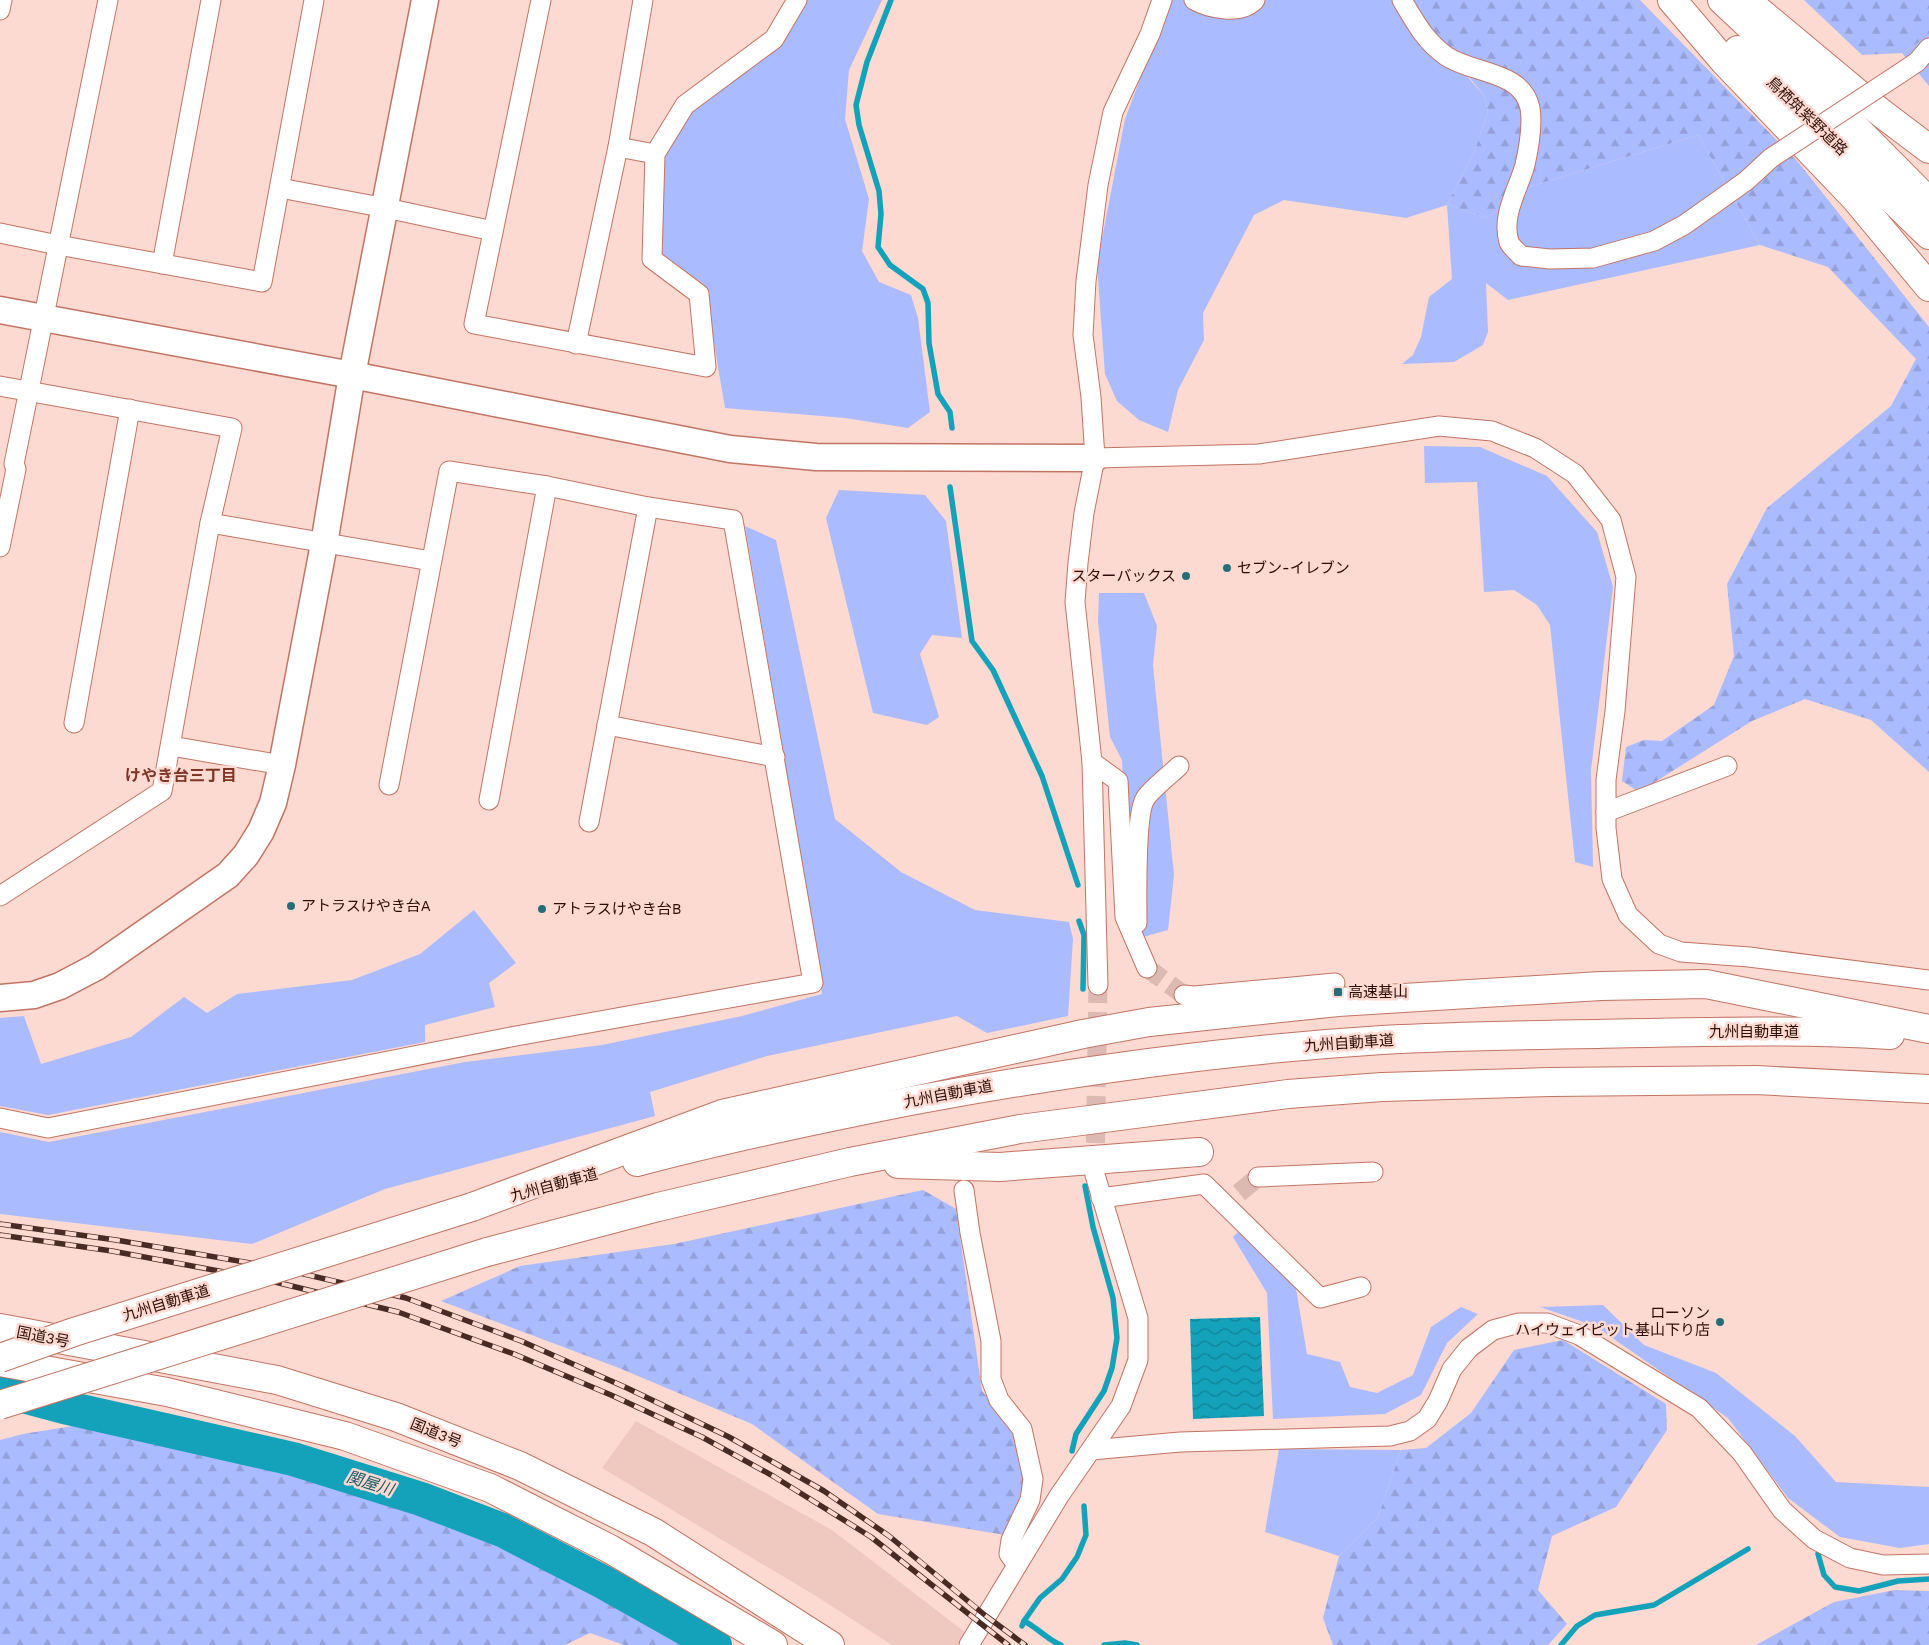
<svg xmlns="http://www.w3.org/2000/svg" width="1929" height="1645" font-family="'Work Sans','Noto Sans JP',sans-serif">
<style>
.built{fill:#efc8bf}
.green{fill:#abbbff}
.forest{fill:url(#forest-firs)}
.water{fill:url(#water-waves)}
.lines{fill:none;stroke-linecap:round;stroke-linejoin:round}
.stream{stroke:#13a2ba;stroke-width:5.5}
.river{stroke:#13a2ba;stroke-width:34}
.street-tunnel{stroke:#dcbab3;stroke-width:19;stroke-dasharray:19 9;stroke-linecap:butt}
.street-casing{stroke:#c27462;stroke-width:21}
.secondary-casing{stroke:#c27462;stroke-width:29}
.primary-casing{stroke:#c27462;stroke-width:30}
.highway-casing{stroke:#c27462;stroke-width:30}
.street{stroke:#fff;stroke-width:19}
.secondary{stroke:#fff;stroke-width:26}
.primary{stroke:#fff;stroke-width:28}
.highway{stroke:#fff;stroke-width:28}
.rail-casing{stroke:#492b25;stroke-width:5.5}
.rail{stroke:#fcd9d1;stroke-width:4;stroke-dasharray:11;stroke-linecap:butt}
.street-bridge-casing{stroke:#c27462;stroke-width:21;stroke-linecap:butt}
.highway-bridge-casing{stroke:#c27462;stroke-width:30;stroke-linecap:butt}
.street-bridge{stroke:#fff;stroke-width:19}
.highway-bridge{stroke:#fff;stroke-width:28}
.poi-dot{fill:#266d7b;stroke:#fcd9d1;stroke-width:2}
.labels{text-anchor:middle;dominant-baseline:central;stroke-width:5;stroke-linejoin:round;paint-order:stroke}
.street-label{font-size:15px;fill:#2a0d07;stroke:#fcd9d1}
.poi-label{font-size:15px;fill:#2a0d07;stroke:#fcd9d1;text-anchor:start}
.neighbourhood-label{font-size:16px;font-weight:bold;fill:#7d3626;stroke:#fcd9d1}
.water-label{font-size:16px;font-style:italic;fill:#175b68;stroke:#fcd9d1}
</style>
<defs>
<pattern id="forest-firs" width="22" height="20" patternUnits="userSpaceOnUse" patternTransform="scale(1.25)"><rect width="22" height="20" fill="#abbbff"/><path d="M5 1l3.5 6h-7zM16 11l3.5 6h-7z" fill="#93a0d9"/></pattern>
<pattern id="water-waves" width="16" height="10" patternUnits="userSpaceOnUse" patternTransform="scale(1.25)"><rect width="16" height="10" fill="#13a2ba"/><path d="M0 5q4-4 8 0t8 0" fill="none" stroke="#128295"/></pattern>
</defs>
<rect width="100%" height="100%" fill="#fcd9d1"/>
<!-- built -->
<path class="built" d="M636,1421L832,1530L966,1633L958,1645H892L816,1596L602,1468Z"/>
<!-- green -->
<g class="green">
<path d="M803,0H882L849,70L845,119L869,199L862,251L879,282L911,295L918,318L930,412L908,428L845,418L725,408L704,284L660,254L664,153L690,110Z"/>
<path d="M1170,0H1422L1419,13L1443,48L1485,97L1488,113L1473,155L1447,204L1486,218L1532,186L1698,135L1760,245L1508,300L1486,283L1488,332L1483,345L1454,362L1402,364L1413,355L1421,337L1429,297L1452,279L1447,205L1406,218L1284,200L1254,215L1203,313L1204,340L1178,390L1168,432L1139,420L1117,401L1105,374L1097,265L1125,119Z"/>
<path d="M1929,36V86L1902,53Z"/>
<path d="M1424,446L1480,447L1547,476L1597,532L1613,587L1591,770L1593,867L1575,862L1550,625L1537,605L1514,590L1484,592L1477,482L1425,483Z"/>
<path d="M839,490L925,495L946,521L962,638L932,635L920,654L939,717L927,725L873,713L826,518Z"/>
<path d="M745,526L776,540L835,819L901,872L975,910L1069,922L1073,939L1068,1016L987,1033L957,1016L767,1056L650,1092L655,1116L385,1189L252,1244L0,1214V1132L49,1142L465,1062L602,1045L742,1016L822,994L820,972Z"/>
<path d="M1099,593H1144L1157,626L1153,665L1174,875L1168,930L1143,937L1128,889L1122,760L1110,737L1098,621Z"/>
<path d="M474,910L516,963L489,983L495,1007L425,1025V1042L48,1115L0,1106V1018L24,1016L41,1064L131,1037L184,997L207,1013L237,994L352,980L420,954Z"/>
<path d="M1249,1221L1295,1283L1307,1354L1340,1362L1350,1387L1377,1393L1413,1375L1431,1327L1461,1307L1478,1314L1447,1343L1421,1395L1385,1414L1273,1419L1267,1293L1233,1237Z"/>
<path d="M1603,1305L1644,1345L1716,1373L1795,1436L1836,1482L1929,1487V1544L1900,1548L1840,1537L1788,1498L1728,1418L1595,1326L1540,1307Z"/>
<path d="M1279,1449L1401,1450L1378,1517L1339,1556L1265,1532Z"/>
</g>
<!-- forest -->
<g class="forest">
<path d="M1422,0H1640L1798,162L1929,327V772L1871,720L1805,699L1752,721L1639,792L1622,781L1626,747L1644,740L1662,741L1714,705L1734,656L1727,584L1767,508L1891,406L1916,359L1828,267L1760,245L1698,135L1532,186L1486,218L1447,204L1473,155L1488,113L1485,97L1419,13Z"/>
<path d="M1804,0H1929V36L1902,53L1862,55Z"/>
<path d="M923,1190L956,1209L982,1391L1016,1432L1027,1485L1005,1535L878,1514L752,1424L619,1368L441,1301L520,1266L674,1244Z"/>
<path d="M1563,1340L1666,1404L1667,1430L1616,1507L1552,1536L1538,1590L1567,1624L1548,1645H1333L1323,1618L1339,1556L1378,1517L1401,1450L1426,1448L1471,1413L1514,1350Z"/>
<path d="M92,1423L179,1447L318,1472L420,1508L531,1551L701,1645H624L590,1633L565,1645H0V1440L23,1434Z"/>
<path d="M1895,1590L1929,1591V1645H1756L1834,1602Z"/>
</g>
<!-- water -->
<path class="water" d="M1260,1317L1264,1416L1193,1419L1190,1319Z"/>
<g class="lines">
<!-- stream -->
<g class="stream">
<path d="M891,0L867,62L856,105L859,125L879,191L881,214L878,247L890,265L923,289L928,303L929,343L938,394L950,412L952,428"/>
<path d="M950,487L972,641L993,670L1042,776L1078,885"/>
<path d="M1079,921L1084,935L1083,989"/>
<path d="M1072,1451L1076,1434L1104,1391L1112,1368L1117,1338L1113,1298L1093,1227L1085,1186"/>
<path d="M1818,1554L1824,1575L1835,1587L1859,1591L1898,1581L1929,1579"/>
<path d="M1024,1621C1038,1628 1049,1641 1061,1645"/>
<path d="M1022,1626L1024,1621L1040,1598L1062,1579L1077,1557L1086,1535L1084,1506"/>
<path d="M1104,1645L1125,1643L1137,1645"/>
<path d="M1561,1645L1577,1626L1595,1615L1654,1605L1748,1549"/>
</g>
<!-- river -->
<path class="river" d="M0,1390L68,1408L293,1459L421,1499L502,1530L603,1582L715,1645"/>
<!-- street-tunnel -->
<g class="street-tunnel">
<path d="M1147,968L1184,995"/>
<path d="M1095,1171L1098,985"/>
<path d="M1239,1193L1258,1177"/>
</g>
<!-- street casing -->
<g class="street-casing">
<g id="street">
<path d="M541,0L474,324L706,367L699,294L652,259L655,154L685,105L774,39L797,0"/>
<path d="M1194,0C1210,9 1241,15 1255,0"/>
<path d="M1402,0C1415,22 1425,41 1446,56C1472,74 1522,70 1530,108C1533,126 1529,147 1525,165C1518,190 1501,215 1509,242C1511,247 1518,252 1521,256L1550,259L1593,258L1654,241L1684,225L1746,181L1771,158"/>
<path d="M0,10L2,0"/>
<path d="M1899,74L1917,62L1929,48"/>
<path d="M618,147L655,154"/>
<path d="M280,188L386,208L493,231"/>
<path d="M0,233L58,245L262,282L314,0"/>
<path d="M162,264L211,0"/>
<path d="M576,344L618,147L643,0"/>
<path d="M0,386L232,428L210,523L162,791L0,896"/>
<path d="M1095,458L1259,454L1439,426L1492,431L1535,448L1575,474L1611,520L1626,577L1615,711L1606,780V828L1612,879L1628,915L1659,944L1681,952L1749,957L1929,980"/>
<path d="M210,523L431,561"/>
<path d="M0,547L16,469L14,464L108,0"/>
<path d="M74,723L130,409"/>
<path d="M607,725L775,757"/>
<path d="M171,746L282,765"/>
<path d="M1092,762L1118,781L1125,917L1147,968"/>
<path d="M489,800L547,486"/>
<path d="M1606,812L1727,766"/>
<path d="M589,822L648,507"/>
<path d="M1137,923C1137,900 1135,816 1145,799C1150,790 1171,774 1179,766"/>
<path d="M1098,985L1092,762L1075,602L1078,563L1084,513L1095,458L1091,397L1083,335L1086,281L1098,185L1113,112L1150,34L1162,0"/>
<path d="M1184,995L1194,996L1335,983"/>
<path d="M0,1118L48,1128L516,1036L813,983L733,520L648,507L547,486L449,471L389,785"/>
<path d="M1258,1177L1373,1172"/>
<path d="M964,1190L970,1233L991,1341V1379L999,1400L1022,1429L1033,1479L1030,1500L1011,1540L1009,1554L1017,1565"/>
<path d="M1101,1198L1204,1184L1320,1298L1361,1287"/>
<path d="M1091,1450L1180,1442L1390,1436L1410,1431L1427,1419L1438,1401L1452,1369L1469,1348L1493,1330L1519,1323H1547L1579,1335L1699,1408L1742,1453L1782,1510L1814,1539L1850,1558L1883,1565L1929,1564"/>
<path d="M969,1645L1059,1496L1121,1406L1138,1360V1318L1095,1175"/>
</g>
</g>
<!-- secondary casing -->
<g class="secondary-casing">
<g id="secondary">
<path d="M0,310L352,375L730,449L816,457L1095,458"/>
<path d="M0,998L34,995L60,986L96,967L228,875L246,855L261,831L273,803L282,765L324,544L352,375L425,0"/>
</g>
</g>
<!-- primary casing -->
<g class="primary-casing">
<g id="primary">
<path d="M1672,0L1724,61L1855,198L1929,287"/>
<path d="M1722,0L1815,87L1929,202"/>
<path d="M1748,2L1880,112L1929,149"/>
<path d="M1738,50L1929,235"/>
</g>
</g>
<!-- highway casing -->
<g class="highway-casing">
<g id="highway">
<path d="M637,1162C727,1138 819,1119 910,1101C1066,1072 1223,1050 1382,1040C1454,1036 1526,1035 1598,1034C1696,1032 1793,1029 1890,1035"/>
<path d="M898,1164L1000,1167L1199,1152"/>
<path d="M472,1207L722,1114L1083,1034L1149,1022L1338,1002L1601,986L1706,984L1929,1029"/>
<path d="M487,1252L658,1207L850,1162L1020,1129L1288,1094L1382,1087L1550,1082L1756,1080L1929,1089"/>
<path d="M0,1328L277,1380L396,1417L520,1466L653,1532L830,1645"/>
<path d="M0,1362L167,1392L345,1436L490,1488L610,1549L773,1645"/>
</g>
</g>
<!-- street -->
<use href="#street" class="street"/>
<!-- secondary -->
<use href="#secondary" class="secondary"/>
<!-- primary -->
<use href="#primary" class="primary"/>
<!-- highway -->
<use href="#highway" class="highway"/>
<!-- rail casing -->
<g class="rail-casing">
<g id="rail">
<path d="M0,1224L116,1240L274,1267L406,1298L521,1341L627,1388L729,1437L824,1491L889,1536L986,1616L1025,1645"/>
<path d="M0,1235L112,1251L267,1280L398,1312L514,1354L611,1395L702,1437L773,1476L871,1537L1008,1645"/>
</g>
</g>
<!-- rail -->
<use href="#rail" class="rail"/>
<!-- street-bridge casing -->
<g class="street-bridge-casing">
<path id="street-bridge" d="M1771,158L1899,74"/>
</g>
<!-- highway-bridge casing -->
<g class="highway-bridge-casing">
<g id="highway-bridge">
<path d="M0,1358L74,1332L472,1207"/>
<path d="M0,1405L487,1252"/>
</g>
</g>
<!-- street-bridge -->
<use href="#street-bridge" class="street-bridge"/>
<!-- highway-bridge -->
<use href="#highway-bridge" class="highway-bridge"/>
</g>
<!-- markers -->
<g class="poi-dot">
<circle cx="1227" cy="568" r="5"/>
<circle cx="1186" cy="576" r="5"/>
<circle cx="291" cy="906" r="5"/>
<circle cx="542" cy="909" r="5"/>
<rect x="1333" y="987" width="10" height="10" rx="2.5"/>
<circle cx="1720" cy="1322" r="5"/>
</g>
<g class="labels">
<!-- street labels -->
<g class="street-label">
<text transform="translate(1807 116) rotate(44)">鳥栖筑紫野道路</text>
<text x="1754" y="1032">九州自動車道</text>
<text transform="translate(1349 1043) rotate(-4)">九州自動車道</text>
<text transform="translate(948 1094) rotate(-11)">九州自動車道</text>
<text transform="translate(554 1185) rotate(-15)">九州自動車道</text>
<text transform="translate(166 1303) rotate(-17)">九州自動車道</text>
<text transform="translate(43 1337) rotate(11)">国道3号</text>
<text transform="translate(436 1433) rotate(22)">国道3号</text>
</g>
<!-- poi labels -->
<g class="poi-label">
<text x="1237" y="568">セブン-イレブン</text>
<text x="1176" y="576" text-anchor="end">スターバックス</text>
<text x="301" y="906">アトラスけやき台A</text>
<text x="552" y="909">アトラスけやき台B</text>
<text x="1348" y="992">高速基山</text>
<text x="1710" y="1313" text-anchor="end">ローソン<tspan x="1710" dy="17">ハイウェイピット基山下り店</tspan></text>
</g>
<!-- neighbourhood labels -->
<g class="neighbourhood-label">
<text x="181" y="775">けやき台三丁目</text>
</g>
<!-- water labels -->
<g class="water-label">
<text transform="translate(370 1483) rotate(17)">関屋川</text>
</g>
</g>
</svg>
